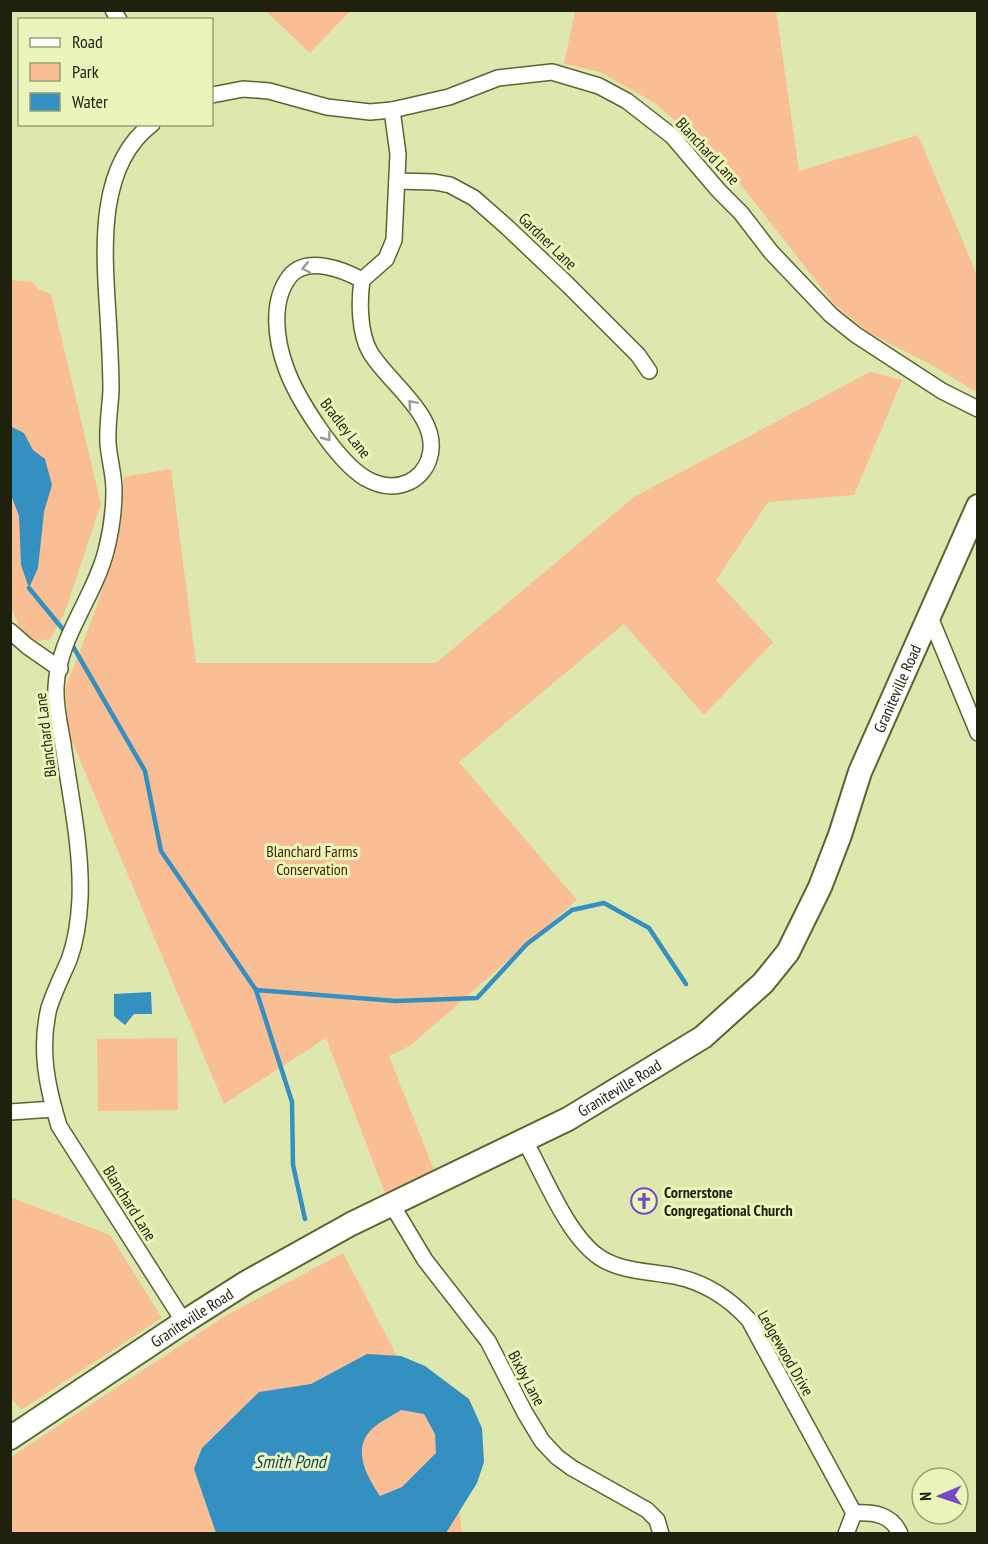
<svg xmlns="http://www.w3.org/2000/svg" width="988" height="1544" font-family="'PT Sans Narrow',sans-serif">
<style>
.green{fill:#fabe95}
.water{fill:#3490c0;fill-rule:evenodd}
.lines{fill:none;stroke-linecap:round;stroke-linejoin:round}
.stream{stroke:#3490c0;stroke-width:4.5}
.minor-casing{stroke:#5d6430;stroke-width:18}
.secondary-casing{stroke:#5d6430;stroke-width:26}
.minor{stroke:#fff;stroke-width:15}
.secondary{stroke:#fff;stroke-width:22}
.oneway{stroke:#9a9b91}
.labels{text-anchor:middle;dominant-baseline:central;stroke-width:6;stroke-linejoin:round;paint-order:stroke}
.street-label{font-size:16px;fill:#1e210b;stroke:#ebf4bb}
.park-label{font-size:16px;fill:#421f01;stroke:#ebf4bb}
.poi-label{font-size:16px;font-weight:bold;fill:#1e210b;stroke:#ebf4bb;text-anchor:start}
.water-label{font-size:18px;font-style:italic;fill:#154660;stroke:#ebf4bb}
</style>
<rect width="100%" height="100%" fill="#dde7ae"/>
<!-- green -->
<g class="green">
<path d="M266,11H350L310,53Z"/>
<path d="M575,11H776L799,171L918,135L977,275V392L930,364L869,333L835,305L727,167L655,103L600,72L564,64Z"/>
<path d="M10,280L32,282L38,289L51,294L101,504L64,614L50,639L37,641L21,630L12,609L11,590Z"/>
<path d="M870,372L902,380L854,495L768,502L716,580L773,642L704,715L624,624L459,762L577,900L411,1045L389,1056L434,1170L385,1193L326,1038L224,1104L69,734L65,689L94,614L118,541L124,477L171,469L196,663H436L634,497Z"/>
<path d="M177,1038L178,1110L98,1111L97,1039Z"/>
<path d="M10,1197L110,1235L162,1318L21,1410L11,1397Z"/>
<path d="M343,1253L454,1465L462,1533L11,1534V1457L225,1316Z"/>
</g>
<!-- water -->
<g class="water">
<path d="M10,426L24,433L33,450L45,459L52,485L44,512L38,568L29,588L21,565L19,516L11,495Z"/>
<path d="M151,992L152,1014H134L125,1025L114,1016V994Z"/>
<path d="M367,1354L401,1356L425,1366L469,1399L482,1428L484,1462L477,1483L446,1533H216L194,1469L202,1448L259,1392L311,1384ZM401,1410L424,1414L435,1434L436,1453L402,1487L380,1496C366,1475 351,1448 373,1428C381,1421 392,1416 401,1410Z"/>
</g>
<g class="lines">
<!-- stream -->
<g class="stream">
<path d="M29,588L66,633"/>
<path d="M71,643L145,771L161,851L256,990L292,1102L293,1165L305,1219"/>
<path d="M256,990L396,1001L477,998L527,944L572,910L604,903L649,928L686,984"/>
</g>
<!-- minor casing -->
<g class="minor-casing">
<g id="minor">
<path d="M113,10L119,20"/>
<path d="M212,95L243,89L269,91L327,107L370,112L392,110L449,97L498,78L552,72L599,86L627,101L672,136L719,191L741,213L771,252L831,315L856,335L942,391L978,409"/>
<path d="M152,124C91,170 106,267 109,334C110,353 111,372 111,391C110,408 107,426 108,443C109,459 114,474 114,490C114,510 111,532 106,551C94,598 58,638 56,687C55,706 60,726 63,744C70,796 82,847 80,899C79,919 76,941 69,960C62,976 54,992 49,1008C39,1049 47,1087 59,1126L184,1322"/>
<path d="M397,181L434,182L450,185L474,198L508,228L567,284L638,355L649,371"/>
<path d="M362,280C342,269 307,256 290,276C270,301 276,341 286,368C297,399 337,461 365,478C379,486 394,489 409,482C418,478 426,469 429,459C443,418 388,383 370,352C359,333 359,301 362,280L386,259L394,240L398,154L392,110"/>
<path d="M930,617L978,733"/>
<path d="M10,631L27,646L60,669"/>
<path d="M10,1112L54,1109"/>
<path d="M525,1141C544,1175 567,1235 599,1257C621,1272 649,1271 674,1276C704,1282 729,1298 749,1320L854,1513"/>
<path d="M392,1205L425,1260L488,1341L525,1413L542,1441L557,1457L572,1468L647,1510L657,1520L661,1534"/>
<path d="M854,1513C873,1512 892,1514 900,1534"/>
<path d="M846,1534L854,1513"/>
</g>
</g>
<!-- secondary casing -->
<g class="secondary-casing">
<g id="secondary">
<path id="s1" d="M10,1438L184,1322L247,1282L351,1224L568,1119L703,1037L763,983L788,952L820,887L840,835L860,772L978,506"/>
</g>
</g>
<!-- minor -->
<use href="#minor" class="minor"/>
<!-- secondary -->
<use href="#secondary" class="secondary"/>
</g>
<!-- one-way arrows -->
<defs><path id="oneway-chevron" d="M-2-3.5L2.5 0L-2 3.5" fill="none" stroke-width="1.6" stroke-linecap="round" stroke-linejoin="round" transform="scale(1.5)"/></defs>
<g class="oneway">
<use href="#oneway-chevron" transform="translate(306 268) rotate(168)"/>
<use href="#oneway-chevron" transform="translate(412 404) rotate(-131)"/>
<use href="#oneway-chevron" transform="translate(327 437) rotate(53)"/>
</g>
<!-- icons -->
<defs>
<g id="church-ring" transform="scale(1.35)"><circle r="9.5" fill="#ebf4bb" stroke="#754bc4" stroke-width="1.5"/><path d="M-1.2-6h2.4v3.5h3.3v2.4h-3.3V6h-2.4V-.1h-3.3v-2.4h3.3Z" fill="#754bc4"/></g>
</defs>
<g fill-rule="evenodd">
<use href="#church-ring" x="644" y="1201"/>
</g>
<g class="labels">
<!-- street labels -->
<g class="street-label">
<text transform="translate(708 151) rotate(47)">Blanchard Lane</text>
<text transform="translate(548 241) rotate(44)">Gardner Lane</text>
<text transform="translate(346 428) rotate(52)">Bradley Lane</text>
<text stroke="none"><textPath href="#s1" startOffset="1208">Graniteville Road</textPath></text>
<text transform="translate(45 735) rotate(-97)">Blanchard Lane</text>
<text stroke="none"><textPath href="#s1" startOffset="704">Graniteville Road</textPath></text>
<text transform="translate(130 1203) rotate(58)">Blanchard Lane</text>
<text stroke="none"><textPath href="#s1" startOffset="218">Graniteville Road</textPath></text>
<text transform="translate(786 1353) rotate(60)">Ledgewood Drive</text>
<text transform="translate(527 1378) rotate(62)">Bixby Lane</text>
</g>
<!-- park labels -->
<g class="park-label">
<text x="312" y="851">Blanchard Farms<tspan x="312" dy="18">Conservation</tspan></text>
</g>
<!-- poi labels -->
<g class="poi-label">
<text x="664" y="1192">Cornerstone<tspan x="664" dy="18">Congregational Church</tspan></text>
</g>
<!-- water labels -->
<g class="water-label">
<text x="290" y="1461">Smith Pond</text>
</g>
</g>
<!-- border -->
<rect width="988" height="1544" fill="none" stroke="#1e210b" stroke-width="24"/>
<!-- legend -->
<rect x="18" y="18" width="195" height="108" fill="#ebf4bb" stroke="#99a075" stroke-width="1.5"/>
<rect x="30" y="38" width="30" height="9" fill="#ffffff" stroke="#99a075" stroke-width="1.5"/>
<text x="72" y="48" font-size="18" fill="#1e210b">Road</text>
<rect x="30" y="63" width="30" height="18" fill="#fabe95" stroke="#99a075" stroke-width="1.5"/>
<text x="72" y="78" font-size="18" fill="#1e210b">Park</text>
<rect x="30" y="93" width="30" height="18" fill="#3490c0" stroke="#99a075" stroke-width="1.5"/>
<text x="72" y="108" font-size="18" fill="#1e210b">Water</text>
<!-- north arrow -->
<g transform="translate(940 1496) rotate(268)"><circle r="28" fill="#ebf4bb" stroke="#99a075" stroke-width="1.5"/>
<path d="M0-4.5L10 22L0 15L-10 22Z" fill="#754bc4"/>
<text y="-9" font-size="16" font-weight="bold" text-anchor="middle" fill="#1e210b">N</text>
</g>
</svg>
